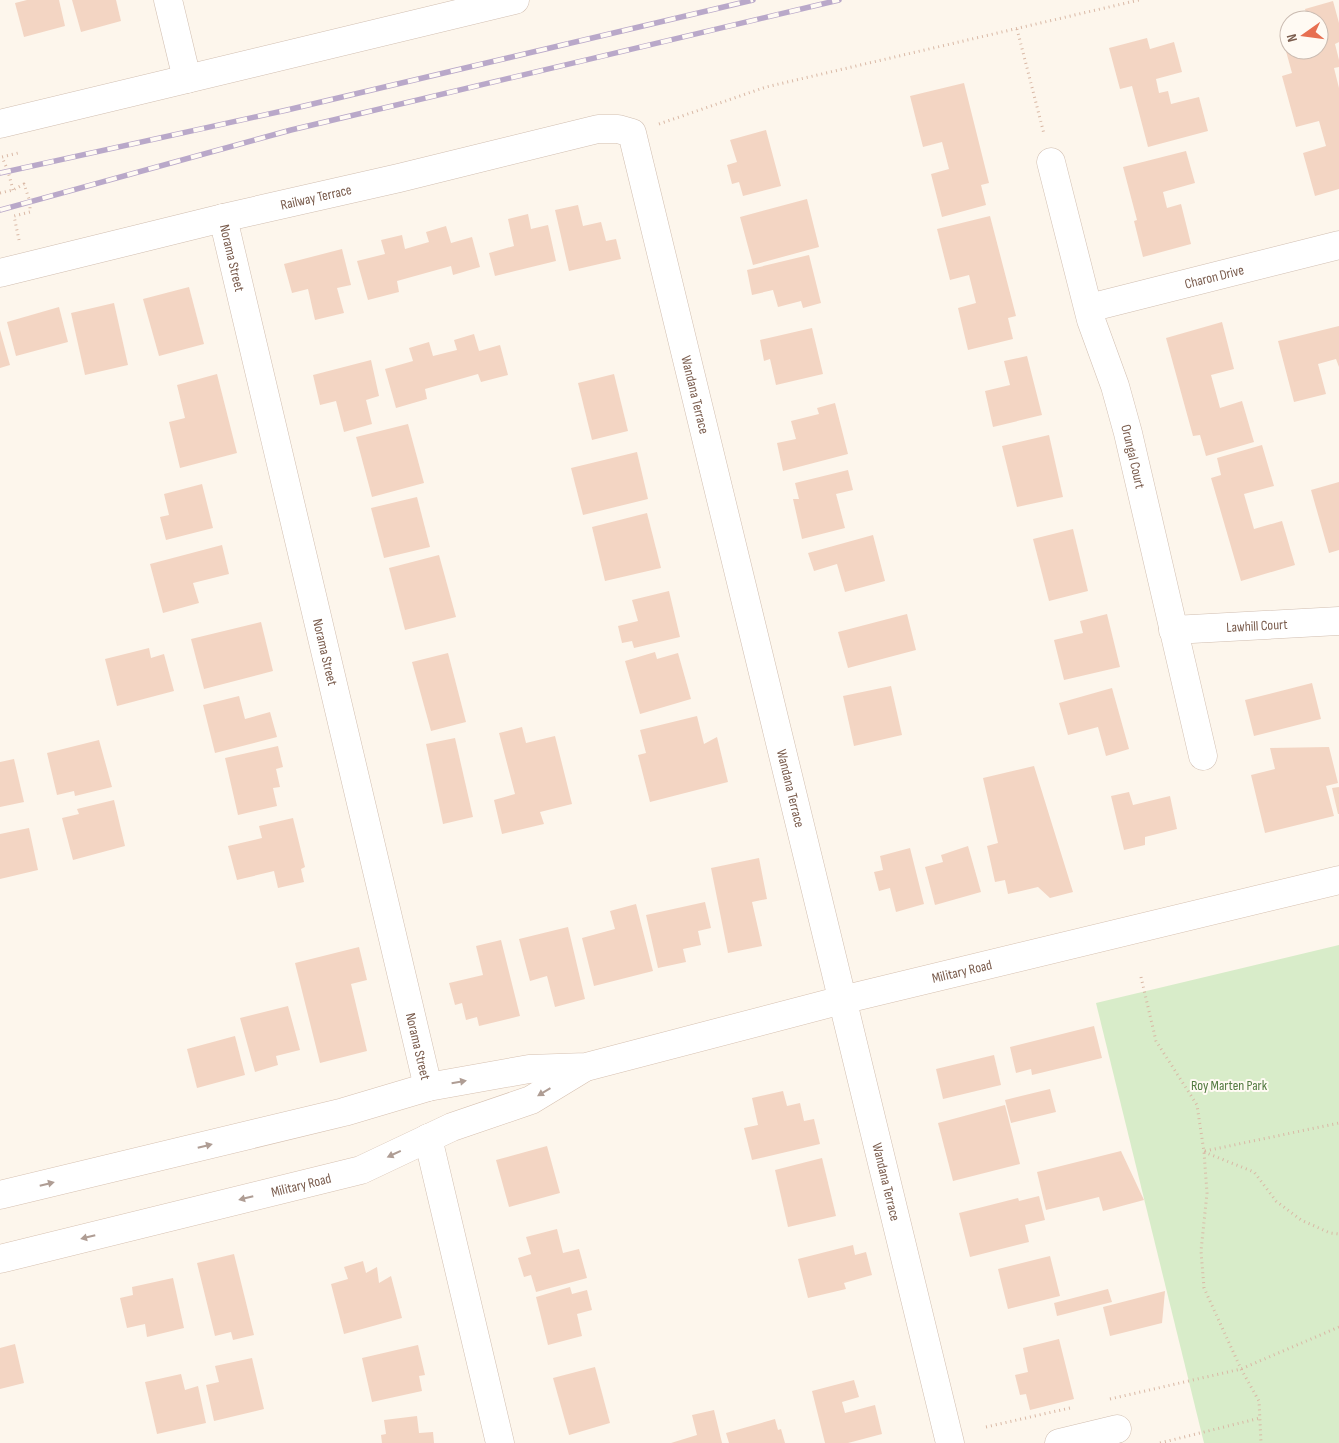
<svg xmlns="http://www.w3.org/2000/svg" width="1339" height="1443" font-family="'Sofia Sans Condensed',sans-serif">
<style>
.green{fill:#d8ecc9}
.building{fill:#f3d5c3}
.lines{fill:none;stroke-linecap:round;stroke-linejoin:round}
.street-casing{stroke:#d1beb0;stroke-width:29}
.secondary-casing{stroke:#d6c0b0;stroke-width:29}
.path{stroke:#d9b8a5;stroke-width:3;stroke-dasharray:1 4;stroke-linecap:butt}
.street{stroke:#fff;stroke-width:28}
.secondary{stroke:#fff;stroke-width:28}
.rail-casing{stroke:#b9a8c9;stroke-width:5.5}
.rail{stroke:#fffaf3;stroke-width:4;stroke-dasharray:11;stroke-linecap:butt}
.oneway{fill:#af9d94}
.labels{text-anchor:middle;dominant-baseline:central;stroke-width:4;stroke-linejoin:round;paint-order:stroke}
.street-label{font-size:14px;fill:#7a5c4d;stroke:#fffaf3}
.park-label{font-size:14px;fill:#537a41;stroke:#fffaf3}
</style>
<rect width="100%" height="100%" fill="#fdf6ec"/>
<!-- green -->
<path class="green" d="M1339,945V1443H1204L1096,1003Z"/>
<!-- building -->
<g class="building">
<path d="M27,0H59L65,26L24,37L15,3Z"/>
<path d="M72,0H116L121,21L81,32Z"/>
<path d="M1333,1L1339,23V42L1335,44L1339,60V67L1334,68L1339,88V189L1315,196L1303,153L1326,146L1319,121L1296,127L1282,76L1292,73L1281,33L1289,31V50H1319V20H1308L1305,9Z"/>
<path d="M1147,38L1150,49L1174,42L1182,72L1156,79L1159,93L1168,91L1171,104L1199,97L1208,131L1148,147L1132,86L1120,89L1109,48Z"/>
<path d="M964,83L989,183L981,185L986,205L942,217L931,174L949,169L942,142L923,147L910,96Z"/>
<path d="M766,130L781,186L743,196L739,182L732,184L727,165L737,162L730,140Z"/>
<path d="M1186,151L1195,183L1163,192L1167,208L1181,204L1191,244L1143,257L1134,221L1137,220L1123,167Z"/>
<path d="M807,199L819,247L753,265L740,217Z"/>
<path d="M578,205L583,226L601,222L606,241L616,239L621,259L569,271L555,210Z"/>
<path d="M528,214L531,229L548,225L556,261L495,276L489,253L514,246L508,219Z"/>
<path d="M990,216L1016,316L1008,318L1013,339L968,350L958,308L976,303L969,275L950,280L937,229Z"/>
<path d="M446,226L451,243L472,237L480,267L453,275L451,266L397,281L399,292L368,300L357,261L385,254L381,240L402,235L405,249L429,242L426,232Z"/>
<path d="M342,249L351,285L337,288L344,313L315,320L308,289L292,293L284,264Z"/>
<path d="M809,255L821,303L803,308L801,301L778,307L773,290L752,295L747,270Z"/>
<path d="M189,287L204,344L159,356L143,299Z"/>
<path d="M114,303L128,365L85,375L71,313Z"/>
<path d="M59,307L68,342L16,356L7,322Z"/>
<path d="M1222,322L1234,369L1211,375L1220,408L1242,401L1254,442L1206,456L1200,435L1193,436L1166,338Z"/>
<path d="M1339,326V367L1336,359L1318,364L1326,394L1294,402L1278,341Z"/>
<path d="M812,328L823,374L776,385L770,359L764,361L760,340Z"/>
<path d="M0,330L10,365L0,368Z"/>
<path d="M474,334L479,351L500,345L508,375L481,382L478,374L425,389L427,399L396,408L385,369L413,361L409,348L429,342L433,356L457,350L454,340Z"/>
<path d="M1027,356L1042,415L993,427L985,391L1010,385L1004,361Z"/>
<path d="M371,360L379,396L366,400L372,424L344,432L336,401L320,405L313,375Z"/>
<path d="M217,374L237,453L180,468L169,422L185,418L177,385Z"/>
<path d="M614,374L628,431L592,440L578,383Z"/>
<path d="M835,403L848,454L783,471L777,443L796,439L791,421L819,414L817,408Z"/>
<path d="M408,424L424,483L372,497L356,437Z"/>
<path d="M1049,435L1063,497L1017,507L1002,446Z"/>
<path d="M1262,445L1274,486L1244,494L1254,529L1282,521L1295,565L1241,581L1211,478L1221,475L1217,458Z"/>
<path d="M637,452L648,499L583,515L571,468Z"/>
<path d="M848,470L853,490L836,494L845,528L802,539L793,499H799L795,483Z"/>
<path d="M1339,482V550L1329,553L1311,490Z"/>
<path d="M202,484L213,528L166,540L160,517L169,515L164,494Z"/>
<path d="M417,497L430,547L384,558L371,508Z"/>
<path d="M647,513L661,568L605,581L592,527Z"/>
<path d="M1073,529L1088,591L1049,601L1033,539Z"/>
<path d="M873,535L885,581L845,592L837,564L814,571L808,553Z"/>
<path d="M222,545L229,574L193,583L199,603L163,613L150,564Z"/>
<path d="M439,555L456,617L405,630L389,568Z"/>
<path d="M669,591L680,637L634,648L632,641L622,643L618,626L638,621L632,600Z"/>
<path d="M907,614L916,650L848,668L838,632Z"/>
<path d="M1107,614L1120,667L1064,680L1054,640L1083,633L1080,621Z"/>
<path d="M261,622L273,671L204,689L191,639Z"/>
<path d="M149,648L151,658L164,654L174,691L117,706L105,659Z"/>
<path d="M655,652L657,659L678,653L691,699L640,714L625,661Z"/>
<path d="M448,653L466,722L431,731L412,662Z"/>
<path d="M1312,683L1321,719L1254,736L1245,700Z"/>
<path d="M891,686L902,735L854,746L843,696Z"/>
<path d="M1112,688L1129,749L1106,756L1098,727L1068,735L1059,703Z"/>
<path d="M239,696L245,719L270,712L277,737L215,753L203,705Z"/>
<path d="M697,716L704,744L717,737L728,782L650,802L638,755L646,753L640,730Z"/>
<path d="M522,727L526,743L555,736L572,804L540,812L544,824L502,834L494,800L515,794L499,733Z"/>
<path d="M455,738L473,817L443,824L426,744Z"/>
<path d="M99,740L112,787L75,796L74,791L57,795L47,753Z"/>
<path d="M278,746L283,767L276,769L280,787L273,788L277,806L238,815L225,758Z"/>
<path d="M1329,747L1338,783L1326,786L1334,816L1265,833L1251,775L1275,769L1270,748Z"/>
<path d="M14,759L24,802L0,807V762Z"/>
<path d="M1034,766L1073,892L1050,898L1038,887L1008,894L1005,880L995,882L987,846L998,843L983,778Z"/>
<path d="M1339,787V814H1338L1332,788Z"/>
<path d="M1129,792L1133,805L1170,796L1177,829L1145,837V845L1124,850L1111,796Z"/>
<path d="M114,800L125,846L73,860L62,818L79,814L77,809Z"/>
<path d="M293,818L305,867L301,869L304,882L278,888L274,871L237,880L228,846L262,838L259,826Z"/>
<path d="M29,828L38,870L0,879V834Z"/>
<path d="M968,846L981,892L935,905L925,867L943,862L941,855Z"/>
<path d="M910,848L924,904L896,912L890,888L879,891L874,872L883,870L880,856Z"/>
<path d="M759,858L767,899L752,902L762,946L728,953L711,868Z"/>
<path d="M705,902L711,928L698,931L701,945L683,949L686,962L658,968L646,915Z"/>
<path d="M636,904L653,971L594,986L582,938L615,929L610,911Z"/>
<path d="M568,927L585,999L555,1007L547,976L530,981L519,939Z"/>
<path d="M501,940L520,1016L479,1026L477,1017L466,1020L462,1003L455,1005L449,983L483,975L476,946Z"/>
<path d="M359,947L367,980L351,984L367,1051L320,1063L295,963Z"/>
<path d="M288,1006L300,1050L276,1056L278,1065L255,1072L240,1018Z"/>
<path d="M1094,1026L1102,1058L1032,1075L1031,1069L1016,1073L1010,1047Z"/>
<path d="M235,1036L245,1075L197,1088L187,1049Z"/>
<path d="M994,1055L1001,1085L943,1099L936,1069Z"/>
<path d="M1050,1089L1056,1112L1011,1123L1005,1100Z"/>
<path d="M783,1091L787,1106L800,1103L804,1121L814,1119L820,1144L752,1160L744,1128L758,1125L752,1098Z"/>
<path d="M1005,1105L1020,1164L953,1181L938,1123Z"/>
<path d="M547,1146L560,1193L509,1207L496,1160Z"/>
<path d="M1121,1151L1144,1200L1103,1211L1099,1197L1046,1210L1037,1172Z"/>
<path d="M822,1158L836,1216L788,1227L775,1170Z"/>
<path d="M1039,1196L1045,1220L1025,1225L1029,1242L970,1257L959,1213L1018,1198L1019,1201Z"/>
<path d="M557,1229L563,1253L579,1249L587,1278L536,1292L531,1275L524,1277L518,1258L531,1254L526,1237Z"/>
<path d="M853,1245L855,1255L866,1252L872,1275L844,1283L846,1289L808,1298L798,1259Z"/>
<path d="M234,1254L254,1335L233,1340L231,1332L215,1336L197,1263Z"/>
<path d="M1050,1256L1060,1296L1008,1309L998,1269Z"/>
<path d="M363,1261L366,1273L377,1267L379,1283L391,1276L402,1318L344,1334L331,1284L348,1279L344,1267Z"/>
<path d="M173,1278L184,1328L147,1337L145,1324L127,1328L120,1298L133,1295L132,1287Z"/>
<path d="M570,1287L572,1294L587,1290L592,1310L577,1314L582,1336L548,1345L536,1297Z"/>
<path d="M1108,1289L1112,1302L1057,1316L1054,1303Z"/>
<path d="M1165,1291L1162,1323L1110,1336L1103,1307Z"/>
<path d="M1059,1339L1074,1399L1030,1410L1026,1394L1020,1395L1015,1375L1028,1372L1023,1348Z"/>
<path d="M15,1344L24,1383L0,1389V1348Z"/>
<path d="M418,1345L425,1375L419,1376L422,1391L372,1402L362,1358Z"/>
<path d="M252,1358L264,1409L214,1421L206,1385L219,1382L215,1366Z"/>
<path d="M595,1367L610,1423L569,1435L553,1378Z"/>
<path d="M181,1374L185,1390L198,1386L206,1423L157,1434L145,1382Z"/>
<path d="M854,1380L859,1397L842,1402L845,1413L875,1405L882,1434L848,1443H825L812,1391Z"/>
<path d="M714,1410L722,1443H671L697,1435L692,1415Z"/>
<path d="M417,1416L419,1433L433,1432L434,1443H382L381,1435L386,1434L384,1420Z"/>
<path d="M775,1419L778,1430L781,1429L785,1443H729L726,1433Z"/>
</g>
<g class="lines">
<!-- street casing -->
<g class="street-casing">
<g id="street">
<path d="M168,0L187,79"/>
<path d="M0,124L515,0"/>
<path id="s1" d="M1051,162L1091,320L1115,386L1128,433L1203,756"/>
<path id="s2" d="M223,218L428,1087"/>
<path id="s3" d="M0,273L223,218L399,178L598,129H618L632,133L950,1443"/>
<path id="s4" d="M1089,308L1339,245"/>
<path id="s5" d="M1173,630L1339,621"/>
<path d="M428,1138L500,1443"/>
<path d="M1059,1443L1117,1429"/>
</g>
</g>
<!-- secondary casing -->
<g class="secondary-casing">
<g id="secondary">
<path id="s6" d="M0,1195L344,1112L428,1087L529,1069L586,1067L842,1000L1339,880"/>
<path id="s7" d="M0,1259L361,1170L452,1127L531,1100L582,1069"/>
</g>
</g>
<!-- path -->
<g class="path">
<path d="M1017,29L1044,134"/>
<path d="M659,124L766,87L1139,0"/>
<path d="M13,190L8,171L2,157L18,153L17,150"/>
<path d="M0,193L13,190L24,184L30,202V212L14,216L19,240"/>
<path d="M1141,977L1156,1041L1197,1105L1204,1152L1207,1193L1201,1251L1204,1288L1241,1369L1259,1401L1261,1443"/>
<path d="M1205,1151L1339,1123"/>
<path d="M1204,1152L1254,1172L1276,1201L1301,1220L1330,1233L1339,1234"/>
<path d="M1110,1399L1241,1369L1339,1327"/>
<path d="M986,1427L1070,1408"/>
<path d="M1160,1443L1260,1418"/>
</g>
<!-- street -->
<use href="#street" class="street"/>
<!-- secondary -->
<use href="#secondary" class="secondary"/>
<!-- rail casing -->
<g class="rail-casing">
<g id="rail">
<path d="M0,173L287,110L753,0"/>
<path d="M0,210L291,130L839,0"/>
</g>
</g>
<!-- rail -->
<use href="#rail" class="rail"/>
</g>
<!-- one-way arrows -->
<defs><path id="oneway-solid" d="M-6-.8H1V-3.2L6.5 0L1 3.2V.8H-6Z" transform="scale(1.25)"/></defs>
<g class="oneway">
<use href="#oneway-solid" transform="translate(459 1082) rotate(-10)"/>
<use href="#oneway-solid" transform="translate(544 1092) rotate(149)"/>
<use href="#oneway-solid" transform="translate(205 1146) rotate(-14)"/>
<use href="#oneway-solid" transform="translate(394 1154) rotate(155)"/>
<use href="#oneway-solid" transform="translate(47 1184) rotate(-14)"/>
<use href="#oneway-solid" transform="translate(246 1198) rotate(166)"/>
<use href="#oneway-solid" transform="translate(88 1237) rotate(166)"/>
</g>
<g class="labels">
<!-- street labels -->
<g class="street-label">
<text stroke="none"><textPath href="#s3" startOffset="325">Railway Terrace</textPath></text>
<text stroke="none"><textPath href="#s2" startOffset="41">Norama Street</textPath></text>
<text stroke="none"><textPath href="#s4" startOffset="129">Charon Drive</textPath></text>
<text stroke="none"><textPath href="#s3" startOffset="919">Wandana Terrace</textPath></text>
<text stroke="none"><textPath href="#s1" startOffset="306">Orungal Court</textPath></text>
<text stroke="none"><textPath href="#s5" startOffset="84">Lawhill Court</textPath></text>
<text stroke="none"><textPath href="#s2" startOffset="446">Norama Street</textPath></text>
<text stroke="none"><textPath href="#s3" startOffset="1324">Wandana Terrace</textPath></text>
<text stroke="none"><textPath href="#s6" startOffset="989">Military Road</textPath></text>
<text stroke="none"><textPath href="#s2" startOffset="851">Norama Street</textPath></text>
<text stroke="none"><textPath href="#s3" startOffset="1729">Wandana Terrace</textPath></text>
<text stroke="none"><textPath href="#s7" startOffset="310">Military Road</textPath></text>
</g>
<!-- park labels -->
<g class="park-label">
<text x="1229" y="1085">Roy Marten Park</text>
</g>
</g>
<!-- north arrow -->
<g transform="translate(1304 35) rotate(256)"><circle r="24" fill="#fffaf3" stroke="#cabbb1"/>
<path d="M0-4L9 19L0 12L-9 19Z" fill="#e76f51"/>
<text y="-8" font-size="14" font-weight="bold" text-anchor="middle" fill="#7a5c4d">N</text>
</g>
</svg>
